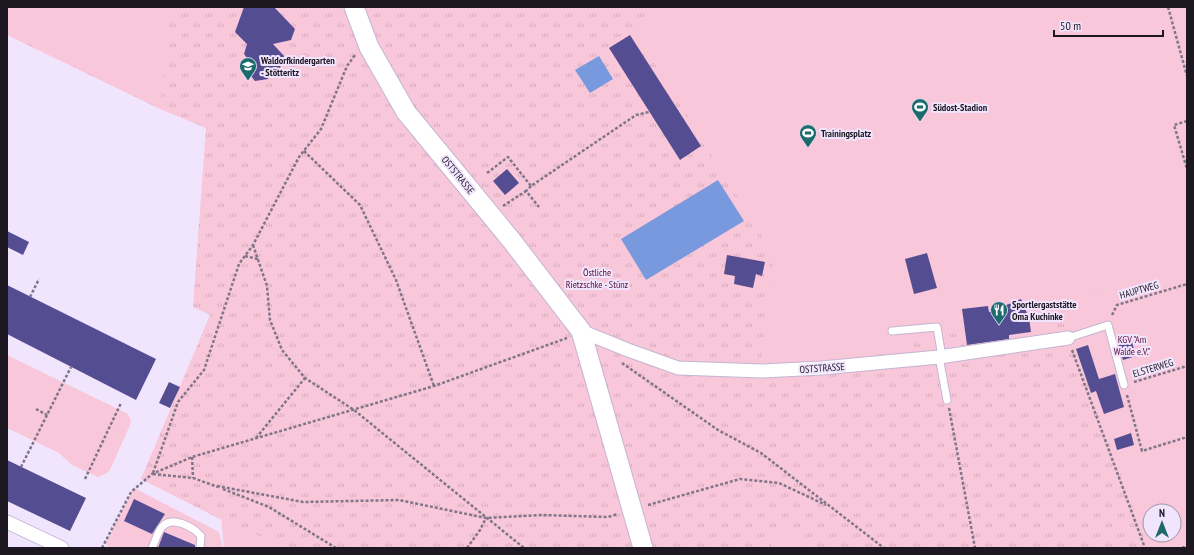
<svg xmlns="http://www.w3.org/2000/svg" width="1194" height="555" font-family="'PT Sans Narrow',sans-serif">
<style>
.park{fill:url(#park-tufts);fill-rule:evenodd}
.garden{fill:#f9c7da;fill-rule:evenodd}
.water{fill:#7899dd}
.building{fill:#544d91}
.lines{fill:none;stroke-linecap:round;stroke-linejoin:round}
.lane-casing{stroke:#c4b5d3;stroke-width:9}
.street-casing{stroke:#c4b5d3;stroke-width:15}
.secondary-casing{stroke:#c4b5d3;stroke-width:21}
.path{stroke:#807688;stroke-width:2.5;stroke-dasharray:3 2;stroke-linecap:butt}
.lane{stroke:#fff;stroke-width:7}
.street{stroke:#fff;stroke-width:13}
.secondary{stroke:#fff;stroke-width:19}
.labels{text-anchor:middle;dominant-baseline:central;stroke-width:4;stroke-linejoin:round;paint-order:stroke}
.poi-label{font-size:10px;font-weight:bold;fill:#1d1722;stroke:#f1e4fd;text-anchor:start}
.street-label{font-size:10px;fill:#1d1722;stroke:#f1e4fd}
.park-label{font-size:10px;fill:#591037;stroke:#f1e4fd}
</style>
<defs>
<pattern id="park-tufts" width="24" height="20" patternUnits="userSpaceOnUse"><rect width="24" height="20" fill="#f9c7da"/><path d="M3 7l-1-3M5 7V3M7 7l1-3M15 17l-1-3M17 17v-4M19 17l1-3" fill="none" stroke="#d5aabb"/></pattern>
</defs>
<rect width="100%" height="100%" fill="#f1e4fd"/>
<!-- park -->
<path class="park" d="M7,7H1187V548H277L141,479L210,315L193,307L206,128L160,109L7,35ZM1150,511H1174V535H1150Z"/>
<!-- garden -->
<g class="garden">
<path d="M7,7H171L160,108L7,33Z"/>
<path d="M656,7H1187V548H1148L1069,333L1064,301L1160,280L1053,302L1058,332L965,347L963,332L913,340L914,350L802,363L760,365L774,255L635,32L658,19ZM1150,511H1174V535H1150Z"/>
<path d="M7,355L128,414L131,421L130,425L110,470L107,473L98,477L72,465L59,453L7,428Z"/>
<path d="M134,488L219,532L223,548H108L106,543Z"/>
<path d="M221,516L283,548H224Z"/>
<path d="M773,529L806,533L805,548H771Z"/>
</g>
<!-- water -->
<g class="water">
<path d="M599,56L613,79L590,93L575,70Z"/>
<path d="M718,180L744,221L646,280L621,239Z"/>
</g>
<!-- building -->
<g class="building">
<path d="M244,7H274L295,29L291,40L273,44L284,56L280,68L271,70L268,79L255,81L247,71L250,62L244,54L247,44L235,32Z"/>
<path d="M630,35L701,146L680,160L609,48Z"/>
<path d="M507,169L519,183L505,195L493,181Z"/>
<path d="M7,231L29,242L23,255L7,247Z"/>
<path d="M927,253L937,288L914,294L905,259Z"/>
<path d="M727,255L765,262L762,276L756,274L753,288L734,284L735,276L724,274Z"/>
<path d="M7,285L156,359L136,400L7,334Z"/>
<path d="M1021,299L1029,318L1031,332L1009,335V339L967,345L962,309L988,306L989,312Z"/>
<path d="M1130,335L1136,356L1123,360L1117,339Z"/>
<path d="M1088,345L1099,379L1115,374L1124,407L1104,414L1096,391L1091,393L1076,349Z"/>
<path d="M169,382L180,387L170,408L159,403Z"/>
<path d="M1131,433L1134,445L1117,450L1114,439Z"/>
<path d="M7,460L86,498L70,531L7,501Z"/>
<path d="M134,499L165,514L152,534L124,521Z"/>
<path d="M164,532L195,545V548H158Z"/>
</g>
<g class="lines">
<!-- lane casing -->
<g class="lane-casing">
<g id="lane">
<path d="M892,331L937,327L942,357"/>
<path d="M1068,338L1108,325L1124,385"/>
<path d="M939,357L947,400"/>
<path d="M152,548C155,542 157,533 162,527C172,515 193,527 201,536L200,548"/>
</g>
</g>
<!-- street casing -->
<g class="street-casing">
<g id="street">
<path d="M581,331L628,350L678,368L762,371L822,368L939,357L1068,338"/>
<path d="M7,522L62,548"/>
</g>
</g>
<!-- secondary casing -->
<g class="secondary-casing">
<path id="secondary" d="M354,7L369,47L406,112L512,241L581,331L643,548"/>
</g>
<!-- path -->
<g class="path">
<path d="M1168,7L1187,76"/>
<path d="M1187,121L1174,125L1187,169"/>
<path d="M304,151L360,205L396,280L434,386"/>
<path d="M487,173L508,157L531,186L636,115L649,112"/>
<path d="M531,186L526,191L539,207"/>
<path d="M503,206L526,191"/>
<path d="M253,245L267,286L270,320L282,350L305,378L354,410L524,548"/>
<path d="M245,256L258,259"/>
<path d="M30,297L39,279"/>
<path d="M1112,315L1117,305L1187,284"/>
<path d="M1072,350L1145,548"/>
<path d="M622,363L718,430L761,453L884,548"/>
<path d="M1134,382L1187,366"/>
<path d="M1127,395L1142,451L1187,437"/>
<path d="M949,408L975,548"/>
<path d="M36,409L47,415"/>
<path d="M256,438L305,378"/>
<path d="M192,457L193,478"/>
<path d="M21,467L71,367"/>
<path d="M153,473L178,402L204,370L239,264L253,245L299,157L321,129L347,66L355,55"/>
<path d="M153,474L193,478L218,487"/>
<path d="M85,479L121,403"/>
<path d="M217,486L303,502L399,500L486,518L541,515L608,517L618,514"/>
<path d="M223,489L269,507L336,548"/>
<path d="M648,505L740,479L779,483L826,505"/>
<path d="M102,548L131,492L152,474L192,457L434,386L567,338"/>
<path d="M467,548L480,530L486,518"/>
<path d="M1182,548L1187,546"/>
</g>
<!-- lane -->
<use href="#lane" class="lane"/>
<!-- street -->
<use href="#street" class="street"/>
<!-- secondary -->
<use href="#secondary" class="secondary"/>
</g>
<!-- icons -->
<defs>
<g id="school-pin" transform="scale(0.9)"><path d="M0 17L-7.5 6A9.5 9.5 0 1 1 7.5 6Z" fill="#1d6a6c" stroke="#f1e4fd"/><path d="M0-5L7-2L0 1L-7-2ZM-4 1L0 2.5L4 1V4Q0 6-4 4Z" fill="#fff"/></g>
<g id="stadium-pin" transform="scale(0.9)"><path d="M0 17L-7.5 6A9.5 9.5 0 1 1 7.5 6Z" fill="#1d6a6c" stroke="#f1e4fd"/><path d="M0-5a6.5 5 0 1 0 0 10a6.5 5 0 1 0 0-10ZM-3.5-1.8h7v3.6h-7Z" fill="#fff"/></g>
<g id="restaurant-pin" transform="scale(0.9)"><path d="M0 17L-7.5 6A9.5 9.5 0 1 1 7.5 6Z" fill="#1d6a6c" stroke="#f1e4fd"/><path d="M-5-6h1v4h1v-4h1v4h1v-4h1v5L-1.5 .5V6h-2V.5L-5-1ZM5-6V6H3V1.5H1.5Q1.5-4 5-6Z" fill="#fff"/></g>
</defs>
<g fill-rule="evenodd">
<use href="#school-pin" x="248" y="66"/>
<use href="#stadium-pin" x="920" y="107"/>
<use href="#stadium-pin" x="808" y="133"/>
<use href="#restaurant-pin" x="999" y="310"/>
</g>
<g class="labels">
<!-- poi labels -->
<g class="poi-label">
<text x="261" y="60">Waldorfkindergarten<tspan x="261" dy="12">- Stötteritz</tspan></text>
<text x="933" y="107">Südost-Stadion</text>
<text x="821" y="133">Trainingsplatz</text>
<text x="1012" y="304">Sportlergaststätte<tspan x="1012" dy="12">Oma Kuchinke</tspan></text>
</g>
<!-- street labels -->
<g class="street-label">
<text transform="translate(458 175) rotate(51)">OSTSTRASSE</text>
<text transform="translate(1139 290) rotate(-16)">HAUPTWEG</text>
<text transform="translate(822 368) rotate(-4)">OSTSTRASSE</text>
<text transform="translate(1153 368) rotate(-17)">ELSTERWEG</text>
</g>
<!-- park labels -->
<g class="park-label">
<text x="597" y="272">Östliche<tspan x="597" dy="12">Rietzschke - Stünz</tspan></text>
<text x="1132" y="339">KGV "Am<tspan x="1132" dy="12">Walde e.V."</tspan></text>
</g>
</g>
<!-- border -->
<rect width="1194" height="555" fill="none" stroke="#1d1722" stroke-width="16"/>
<!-- north arrow -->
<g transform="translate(1162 523)"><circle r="19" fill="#f1e4fd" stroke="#9c92a5"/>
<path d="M0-3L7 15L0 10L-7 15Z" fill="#1d6a6c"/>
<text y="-6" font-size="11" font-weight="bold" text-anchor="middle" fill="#1d1722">N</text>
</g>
<!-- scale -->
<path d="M1054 30v6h109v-6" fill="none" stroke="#1d1722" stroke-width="2"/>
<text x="1060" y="30" font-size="12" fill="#1d1722" stroke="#f1e4fd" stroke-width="3" paint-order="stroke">50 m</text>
</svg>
